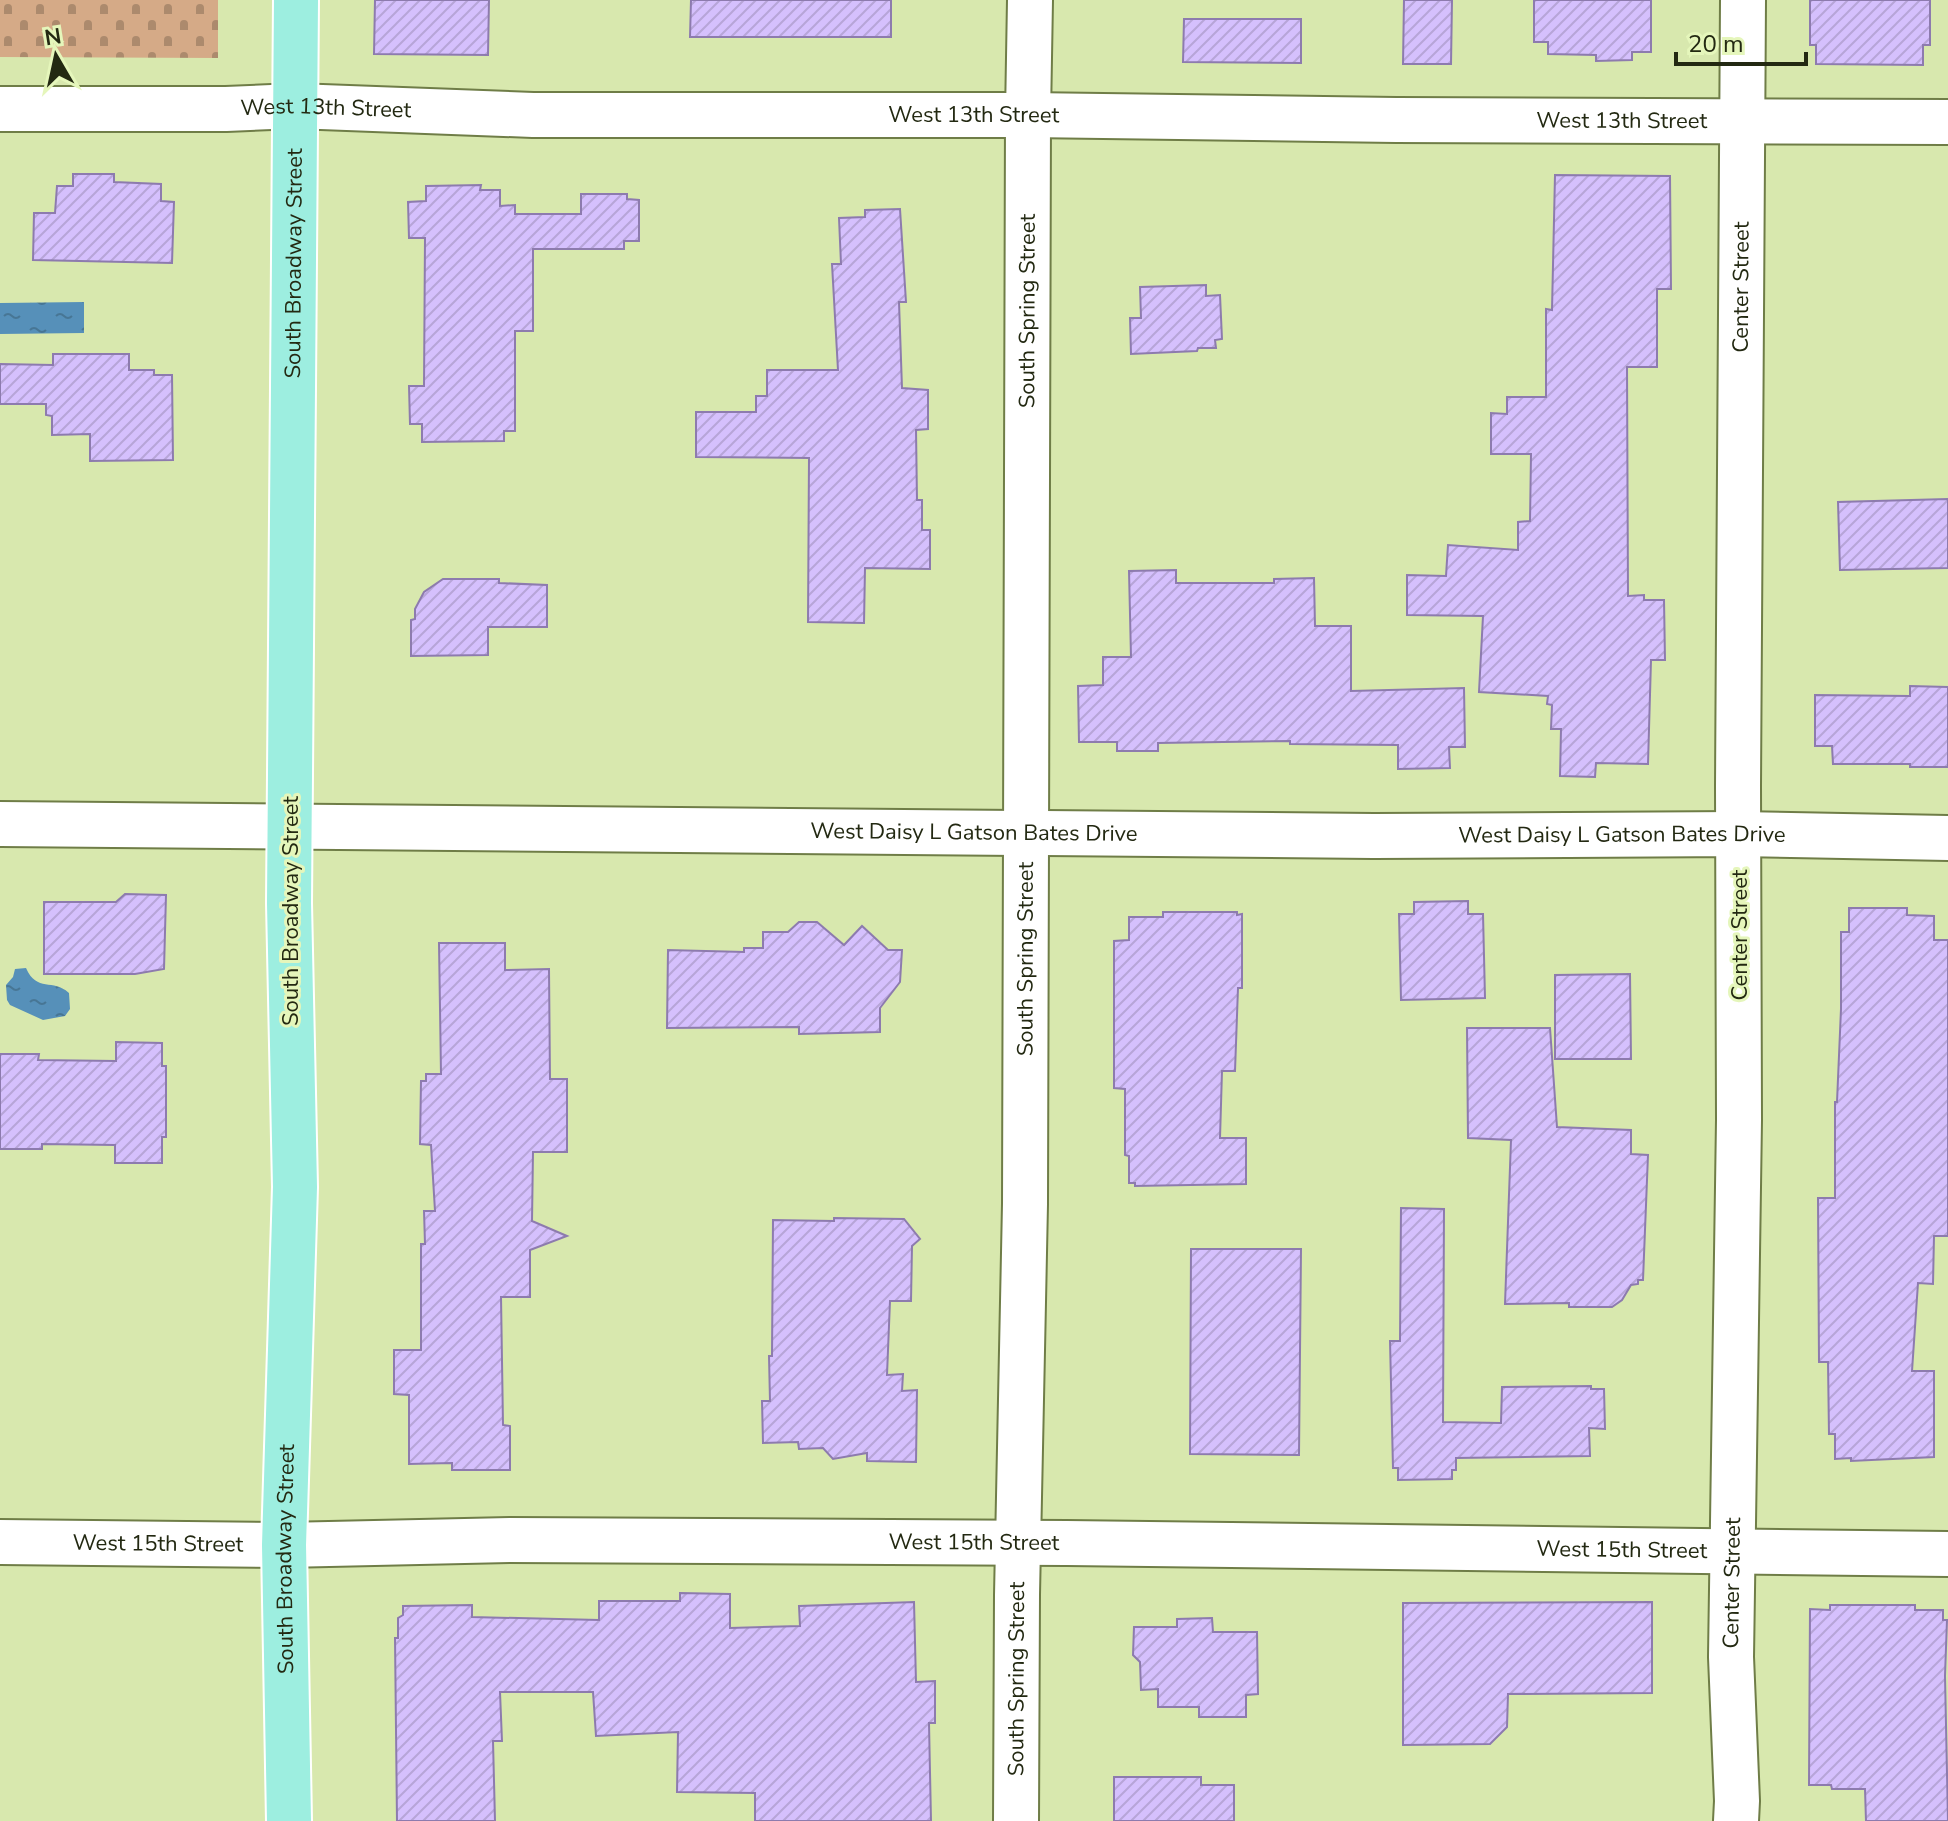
<svg xmlns="http://www.w3.org/2000/svg" width="1948" height="1821" font-family="'Nunito Sans',sans-serif">
<style>
.cemetery{fill:url(#cemetery-stones)}
.water{fill:url(#water-ripples)}
.building{fill:url(#building-hatch);stroke:#8d7bae;stroke-width:2}
.lines{fill:none;stroke-linecap:round;stroke-linejoin:round}
.street-casing{stroke:#6f7d47;stroke-width:48}
.secondary-casing{stroke:#6f7d47;stroke-width:48}
.primary-casing{stroke:#fff;stroke-width:48}
.street{stroke:#fff;stroke-width:44}
.secondary{stroke:#fff;stroke-width:44}
.primary{stroke:#9deee0;stroke-width:44}
.labels{text-anchor:middle;dominant-baseline:central;stroke-width:6;stroke-linejoin:round;paint-order:stroke}
.street-label{font-size:22px;fill:#232912;stroke:#e5f6bb}
</style>
<defs>
<pattern id="cemetery-stones" width="16" height="16" patternUnits="userSpaceOnUse" patternTransform="scale(2)"><rect width="16" height="16" fill="#d5aa87"/><path d="M2 7V4a2 2 0 0 1 4 0v3zM10 15v-3a2 2 0 0 1 4 0v3z" fill="#ac8a6d"/></pattern>
<pattern id="water-ripples" width="26" height="14" patternUnits="userSpaceOnUse" patternTransform="scale(2)"><rect width="26" height="14" fill="#5690b9"/><path d="M2 4q2-2 4 0t4 0M15 11q2-2 4 0t4 0" fill="none" stroke="#477695"/></pattern>
<pattern id="building-hatch" width="6" height="6" patternUnits="userSpaceOnUse" patternTransform="scale(2)"><rect width="6" height="6" fill="#d5c0fd"/><path d="M-1 1l2-2M0 6l6-6M5 7l2-2" fill="none" stroke="#b7a5d8"/></pattern>
</defs>
<rect width="100%" height="100%" fill="#d8e8ae"/>
<!-- cemetery -->
<path class="cemetery" d="M0,0H218V58L0,57Z"/>
<!-- water -->
<g class="water">
<path d="M84,302V333L0,334V303Z"/>
<path d="M26,968C37,993 53,978 69,993L70,1009L65,1016L43,1020L10,1005L7,1000L6,985L13,977L15,969Z"/>
</g>
<!-- building -->
<g class="building">
<path d="M375,0H489L488,55L374,54Z"/>
<path d="M691,0H891V37H690Z"/>
<path d="M1404,0H1452L1451,64H1403Z"/>
<path d="M1534,0H1651V52H1632V60L1596,61V55L1548,54V42H1534Z"/>
<path d="M1810,0H1930V45H1923V65L1816,64V45H1810Z"/>
<path d="M1184,19H1301V63L1183,62Z"/>
<path d="M73,174H114V182L161,184V201L174,202L172,263L33,260L34,213H55L57,186H73Z"/>
<path d="M1555,175L1670,176L1671,289H1657V367H1627L1628,596L1644,595V600H1664L1665,660H1651L1648,764L1596,763L1595,777L1560,776L1561,729H1551L1552,705L1547,704L1548,696L1479,692L1483,616L1407,615V575L1446,576L1448,545L1518,550V522L1530,521L1531,454H1491V413L1507,414V397H1546V309L1552,310Z"/>
<path d="M481,185L480,190H500V206L515,205V214H581V194H627V199L639,200V241H624V249H533V331H515V431H504V441L422,442V424H410L409,386H424L425,238H409L408,202L426,201V186Z"/>
<path d="M900,209L906,302H899L902,388L928,390V429L916,430L917,500H922V530H930V569L865,568L864,623L808,622L809,458L696,457V412H756V396H767V370H838L832,264H841L839,218L865,217V210Z"/>
<path d="M1206,285V296L1220,295L1222,339L1215,340L1216,348H1198L1197,351L1131,354L1130,318H1141L1140,287Z"/>
<path d="M53,354H129V370H154V375H172L173,460L90,461V434L52,435V416L46,415V404H0V364L53,365Z"/>
<path d="M1948,499V568L1840,570L1838,502Z"/>
<path d="M1176,570V583H1274V579L1314,578L1315,626H1351V691L1464,688L1465,747H1449L1450,768L1398,769V745L1290,744V741L1158,743V751H1117V742H1079L1078,686L1103,685V657H1131L1129,571Z"/>
<path d="M443,579H499V583L547,585V627H488V655L411,656V620L415,619V609L424,592Z"/>
<path d="M1910,686L1948,687V767H1910V764H1833L1832,746H1815V695L1910,696Z"/>
<path d="M125,894L166,895L164,969L135,974H44V902H116Z"/>
<path d="M1468,901V914H1483L1485,998L1401,1000L1399,914H1414V902Z"/>
<path d="M1849,908H1907V915L1934,916V940H1948V1236H1934L1933,1284L1918,1283L1912,1371H1934V1457L1851,1461V1458L1835,1459V1434H1829L1828,1362H1819L1818,1198H1835V1102H1837L1841,1009V932H1849Z"/>
<path d="M1163,912H1237V915L1242,914V988H1238L1235,1071H1222L1220,1138H1246V1184L1135,1186V1183H1129V1156L1125,1155V1089L1114,1088V941L1129,940V917H1163Z"/>
<path d="M799,922H817L844,945L862,926L888,950H902L900,982L880,1008V1032L799,1034V1027L667,1028L668,950L744,952V948H763V932H788Z"/>
<path d="M439,943H505V970L549,969L550,1079H567V1152H533L532,1221L567,1236L530,1250V1297H501L503,1425L510,1426V1470H452V1463L409,1464V1395L394,1394V1350H421V1244H425L424,1211H435L431,1145L420,1144L421,1081H426V1074H441Z"/>
<path d="M1630,974L1631,1059H1555V975Z"/>
<path d="M1467,1028H1550L1557,1127L1631,1130V1154L1648,1155L1643,1280H1638V1284L1631,1285L1622,1300L1612,1307H1569V1303L1505,1304L1511,1140L1468,1138Z"/>
<path d="M116,1042L162,1043V1066H166V1137H162V1163H115V1145L42,1144V1149H0V1054H39L38,1060L116,1061Z"/>
<path d="M1401,1208L1444,1209L1443,1422L1501,1423L1502,1387L1591,1386V1389H1604L1605,1429L1589,1428L1590,1456L1456,1458V1470H1452V1479L1398,1480V1468H1393L1390,1341H1400Z"/>
<path d="M834,1218L904,1219L920,1239L912,1246L911,1301H890L887,1375L903,1374L902,1391L917,1390L916,1462L867,1461V1453L833,1459L823,1448L799,1449L798,1442L763,1443L762,1401H770L769,1356H772L773,1220L834,1221Z"/>
<path d="M1191,1249H1301L1299,1455L1190,1454Z"/>
<path d="M680,1593L730,1594V1628L800,1626L799,1606L914,1602L916,1682L935,1681V1723H929L931,1821H755V1793L677,1792L678,1732L596,1736L593,1692H500L502,1741H493L495,1821H397L395,1638H398V1618L403,1615V1606L472,1605V1617L599,1620V1601H680Z"/>
<path d="M1652,1602V1693L1508,1694L1507,1727L1490,1744L1403,1745V1603Z"/>
<path d="M1830,1605H1915V1610H1943V1620H1947L1945,1676L1948,1821H1866L1865,1789H1832L1831,1785H1809L1810,1609L1830,1610Z"/>
<path d="M1212,1618L1213,1632H1257L1258,1694L1246,1695V1717H1199V1707H1158V1689L1141,1690L1140,1662L1133,1655L1134,1627H1177V1619Z"/>
<path d="M1114,1777H1201V1785H1234V1821H1114Z"/>
</g>
<g class="lines">
<!-- street casing -->
<g class="street-casing">
<g id="street">
<path id="s1" d="M1016,1821L1017,1595L1025,1204L1028,115L1030,0"/>
<path id="s2" d="M1736,1821L1737,1801L1731,1657L1739,1120L1738,786L1743,0"/>
</g>
</g>
<!-- secondary casing -->
<g class="secondary-casing">
<g id="secondary">
<path id="s3" d="M0,109H226L295,106L533,115H1028L1396,120L1948,122"/>
<path id="s4" d="M0,824L1374,836L1739,834L1948,838"/>
<path id="s5" d="M0,1542L284,1545L510,1540L1067,1543L1948,1554"/>
</g>
</g>
<!-- primary casing -->
<g class="primary-casing">
<g id="primary">
<path id="s6" d="M289,1821L284,1545L295,1187L289,903L296,0"/>
</g>
</g>
<!-- street -->
<use href="#street" class="street"/>
<!-- secondary -->
<use href="#secondary" class="secondary"/>
<!-- primary -->
<use href="#primary" class="primary"/>
</g>
<g class="labels">
<!-- street labels -->
<g class="street-label">
<text stroke="none"><textPath href="#s3" startOffset="326">West 13th Street</textPath></text>
<text stroke="none"><textPath href="#s3" startOffset="974">West 13th Street</textPath></text>
<text stroke="none"><textPath href="#s3" startOffset="1622">West 13th Street</textPath></text>
<text stroke="none"><textPath href="#s6" startOffset="1558">South Broadway Street</textPath></text>
<text stroke="none"><textPath href="#s2" startOffset="1534">Center Street</textPath></text>
<text stroke="none"><textPath href="#s1" startOffset="1510">South Spring Street</textPath></text>
<text stroke="none"><textPath href="#s4" startOffset="974">West Daisy L Gatson Bates Drive</textPath></text>
<text stroke="none"><textPath href="#s4" startOffset="1622">West Daisy L Gatson Bates Drive</textPath></text>
<text transform="translate(291 911) rotate(-90)">South Broadway Street</text>
<text transform="translate(1740 935) rotate(-90)">Center Street</text>
<text stroke="none"><textPath href="#s1" startOffset="862">South Spring Street</textPath></text>
<text stroke="none"><textPath href="#s5" startOffset="974">West 15th Street</textPath></text>
<text stroke="none"><textPath href="#s5" startOffset="158">West 15th Street</textPath></text>
<text stroke="none"><textPath href="#s5" startOffset="1622">West 15th Street</textPath></text>
<text stroke="none"><textPath href="#s6" startOffset="262">South Broadway Street</textPath></text>
<text stroke="none"><textPath href="#s2" startOffset="238">Center Street</textPath></text>
<text stroke="none"><textPath href="#s1" startOffset="142">South Spring Street</textPath></text>
</g>
</g>
<!-- north arrow -->
<g transform="translate(56 56) rotate(351)" stroke="#e5f6bb" stroke-width="6" paint-order="stroke">
<path d="M0-6L14 30L0 20L-14 30Z" fill="#232912"/>
<text y="-12" font-size="22" font-weight="bold" text-anchor="middle" fill="#232912">N</text>
</g>
<!-- scale -->
<path d="M1676 52v12h130v-12" fill="none" stroke="#232912" stroke-width="4"/>
<text x="1688" y="52" font-size="24" fill="#232912" stroke="#e5f6bb" stroke-width="6" paint-order="stroke">20 m</text>
</svg>
